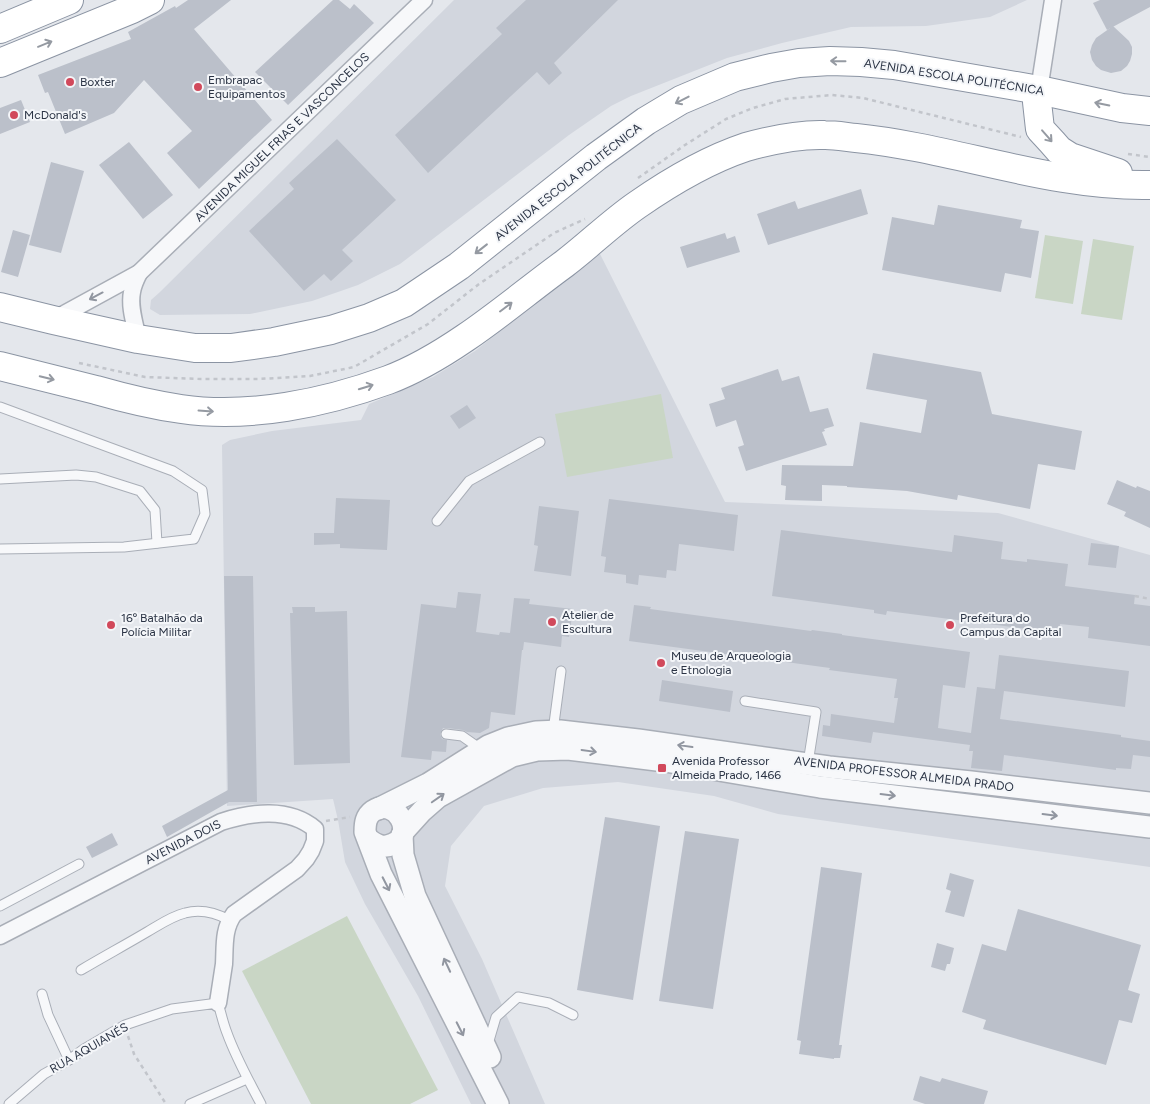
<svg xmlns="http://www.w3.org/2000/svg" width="1150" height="1104" font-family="Figtree,sans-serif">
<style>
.built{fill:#d2d6de}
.green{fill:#c9d6c5}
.building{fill:#bbc0ca}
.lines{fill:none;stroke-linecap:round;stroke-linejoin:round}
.service-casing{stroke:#a9aeb7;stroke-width:11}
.minor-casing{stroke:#a9aeb7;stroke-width:19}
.tertiary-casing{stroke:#a9aeb7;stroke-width:24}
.trunk-casing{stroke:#8b94a3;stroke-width:30}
.path{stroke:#c2c5cb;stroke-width:2.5;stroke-dasharray:4 4;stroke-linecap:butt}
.service{stroke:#f7f8fa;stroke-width:9}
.minor{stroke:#f7f8fa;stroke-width:16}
.tertiary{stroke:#f7f8fa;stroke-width:21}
.trunk{stroke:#fff;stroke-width:28}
.oneway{stroke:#959aa2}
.oneway2{stroke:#9196a0}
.poi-dot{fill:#d1495b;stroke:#f4f6f9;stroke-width:2}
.labels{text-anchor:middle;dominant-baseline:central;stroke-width:4;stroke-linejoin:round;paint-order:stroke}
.street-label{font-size:12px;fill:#2b3445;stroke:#f4f6f9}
.poi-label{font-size:12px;fill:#2b3445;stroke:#f4f6f9;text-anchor:start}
</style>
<rect width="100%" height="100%" fill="#e4e7ec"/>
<!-- built -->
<g class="built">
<path d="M454,0H1027L990,17L926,26L851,27L782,43L727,58L631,96L611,106L569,135L400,264L358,285L312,301L250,314L160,315L150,309L151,300L160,292Z"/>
<path d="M599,252L725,502L998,513L1150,555V867L778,814L714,796L618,782L543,788L484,806L451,846L445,886L482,959L545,1104H471L418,996L365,904L345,862L338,820L333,799L227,806L222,445L230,440L272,431L361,420L369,404L433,377L475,351Z"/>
</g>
<!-- green -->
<g class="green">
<path d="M1045,235L1083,241L1073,304L1035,298Z"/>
<path d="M1093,239L1134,246L1122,320L1081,314Z"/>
<path d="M661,394L673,458L567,477L555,414Z"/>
<path d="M347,916L438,1090L410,1104H311L242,971Z"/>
</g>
<!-- building -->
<g class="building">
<path d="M188,0H231L194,29L272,120L199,189L167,153L192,131L144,80L114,113L65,134L48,92L45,93L38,75L131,39L128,32L175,6L176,8Z"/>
<path d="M333,0H339L350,9L354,4L374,23L288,105L255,72Z"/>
<path d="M526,0H618L554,63L562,73L549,85L537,72L428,173L395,135L502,34L496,28Z"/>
<path d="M1100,0H1150V7L1107,30L1093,3Z"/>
<path d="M1113,26L1129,41L1132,47V54L1130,61L1127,66L1121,71L1111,73L1101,70L1096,66L1092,60L1090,52L1092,45L1096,38Z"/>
<path d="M21,100L30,122L0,134V108Z"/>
<path d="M337,139L396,200L342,250L353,261L331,281L324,274L304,291L249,231L294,189L289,183Z"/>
<path d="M129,142L173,195L143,219L99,165Z"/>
<path d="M51,162L84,171L61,253L29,245Z"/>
<path d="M861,189L868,214L768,245L757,214L795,201L798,209Z"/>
<path d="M938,205L1022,220L1020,228L1039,231L1031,278L1005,273L1001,292L882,270L892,217L934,225Z"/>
<path d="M13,230L30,235L18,277L1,272Z"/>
<path d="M725,233L727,239L735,236L740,252L687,268L680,247Z"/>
<path d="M873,353L981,372L992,414L1082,431L1075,470L1038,464L1030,509L958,495L957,500L907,491L847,487V486L822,485V501L785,500L786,486L781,485L782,465L853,466L860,422L921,433L927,400L866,389Z"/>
<path d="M778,369L782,381L799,376L810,412L828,408L834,426L824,429L825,431L822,432L827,445L746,471L738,447L744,445L736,420L716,427L709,404L725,399L721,388Z"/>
<path d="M467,405L476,418L459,429L450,416Z"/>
<path d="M1117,480L1136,488L1137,486L1150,491V528L1124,516L1126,512L1107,504Z"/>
<path d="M336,498L390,500L387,550L340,548V544L314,545V533H334Z"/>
<path d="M609,499L738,515L734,551L679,544L676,571L667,570L666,578L639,575L638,585L626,583V575L604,572L606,557L601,556Z"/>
<path d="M539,506L579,511L571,576L534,571L538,546L534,545Z"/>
<path d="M781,530L952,552L954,535L1003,542L1001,559L1027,562V559L1068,564L1065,586L1135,595L1134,604L1150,606V646L1088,638L1089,627L1060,624L1059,633L887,611L886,615L874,613V610L772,596Z"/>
<path d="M1091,543L1119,546L1116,568L1088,565Z"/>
<path d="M224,576H253L257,802H229L167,837L162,826L228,790Z"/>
<path d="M458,592L481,594L476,632L499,635L500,632L510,633L514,598L530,599L529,604L573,609L569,637L562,636L561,647L524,642L523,650H522L515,715L491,712L489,728L480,733L467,732L463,730L447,728H443L440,734L442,739L447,740L446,752L432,751L431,760L401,757L421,604L456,608Z"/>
<path d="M634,605L651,607L650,609L811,631L812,630L842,634V635L970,652L965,688L943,685L938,728L971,733L977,687L995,689L999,655L1129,671L1125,707L1004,691L1000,719L1121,735V737L1150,741V757L1133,755L1131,769L1116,768V770L1004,755L1002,771L971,768L973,751H969L970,745L873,732L871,743L822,736L823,725L830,726L831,714L894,723L898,698H894L897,679L829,670L830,668L629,641Z"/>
<path d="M292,607H315V612L347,611L350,763L294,765L290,613H293Z"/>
<path d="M662,680L733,691L730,712L659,701Z"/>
<path d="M605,817L660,826L633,1000L577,990Z"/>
<path d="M685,831L739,839L713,1009L659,1001Z"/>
<path d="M112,833L118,845L92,858L86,847Z"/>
<path d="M821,867L862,873L839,1045H842L840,1058H834V1059L799,1054L801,1041L797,1040Z"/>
<path d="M950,873L974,880L964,917L945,912L951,891L946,889Z"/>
<path d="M1018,909L1141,945L1128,990L1140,994L1132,1023L1119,1020L1106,1065L983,1029L986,1020L962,1012L982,944L1006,951Z"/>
<path d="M937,943L954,948L950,964H947L945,971L931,967Z"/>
<path d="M920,1076L940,1082L942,1078L988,1091L984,1104H925L913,1100Z"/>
</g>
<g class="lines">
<!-- service casing -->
<g class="service-casing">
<g id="service">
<path d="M0,407L173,471L202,490L205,514L194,539L124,547L0,549"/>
<path d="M0,479L76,475L96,477L140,491L155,510L157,543"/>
<path d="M437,521L469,481L540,442"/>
<path d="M745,701L816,712L808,763"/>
<path d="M553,731L561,671"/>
<path d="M446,734L462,736L482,750"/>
<path d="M0,906L79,864"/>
<path d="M81,970C103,957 125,945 147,932C159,925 172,916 185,913C200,909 216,913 229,920"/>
<path d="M42,994L48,1015L69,1060"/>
<path d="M488,1044L496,1017L518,997L549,1003L573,1015"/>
<path d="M9,1104L44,1074L69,1060L84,1049L125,1025L172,1009L218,1003C221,1013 223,1023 227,1033C236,1058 249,1081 261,1104"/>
<path d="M190,1104L247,1079"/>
</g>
</g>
<!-- minor casing -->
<g class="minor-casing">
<g id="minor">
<path d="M1039,90L1053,0"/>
<path d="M53,320L139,273L424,0"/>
<path d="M138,339C135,324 129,307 132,292C133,285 136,279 139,273"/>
<path d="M0,936L221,822C251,812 289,807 315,829V841L311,851L306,859L297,869L234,914C223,929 225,946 224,964C222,977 220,990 218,1003"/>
</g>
</g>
<!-- tertiary casing -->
<g class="tertiary-casing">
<g id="tertiary">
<path d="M378,809L428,784L488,746L508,738L536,732L560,731L638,740L829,767L971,782L1150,803"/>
<path d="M403,832L422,811L438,797L512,756L537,750L568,749L665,761L820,787L1150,827"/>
<path d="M402,835L403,855L415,896L490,1057"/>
<path d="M368,839C376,845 383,849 393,844C417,834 396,796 373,811C366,816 365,823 365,832L381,874L498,1104"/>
</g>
</g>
<!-- trunk casing -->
<g class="trunk-casing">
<g id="trunk">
<path d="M0,29L69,0"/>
<path d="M0,63L132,9L150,0"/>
<path d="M1039,90L1037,102L1040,129L1052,142L1059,150L1070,157L1118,173"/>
<path d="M0,307L53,320L138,339L195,348H231L274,342L331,330L369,318L404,303L459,266L596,157L646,121L681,100L735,77L771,68L799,63L830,61L861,62L894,65L1039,90L1122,108L1150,111"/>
<path d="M0,366C32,374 64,382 96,390C124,398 153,405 181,409C249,419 325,403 388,380C412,371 443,353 465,338C499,315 531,288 564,264C589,245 611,223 637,205C670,182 707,160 746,147C771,140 799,134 825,135C836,135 846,137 856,138C955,148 1050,187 1150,185"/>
</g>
</g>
<!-- path -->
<g class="path">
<path d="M1128,154L1150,157"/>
<path d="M638,178L685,145L726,119L753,108L785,99L832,95L863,98L1021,137"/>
<path d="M79,363L145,377L201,379H259L310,376L354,367L428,324L479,284L554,233L585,219"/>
<path d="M1135,596L1150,599"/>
<path d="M326,821L350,817"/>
<path d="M128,1036L134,1054L166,1104"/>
</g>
<!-- service -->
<use href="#service" class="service"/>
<!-- minor -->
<use href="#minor" class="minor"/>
<!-- tertiary -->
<use href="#tertiary" class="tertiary"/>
<!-- trunk -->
<use href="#trunk" class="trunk"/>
</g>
<!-- one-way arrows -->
<defs><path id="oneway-shaft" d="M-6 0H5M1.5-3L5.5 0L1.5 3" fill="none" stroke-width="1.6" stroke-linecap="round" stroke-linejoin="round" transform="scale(1.25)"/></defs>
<g class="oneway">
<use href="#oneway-shaft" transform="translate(45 44) rotate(-22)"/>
<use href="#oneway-shaft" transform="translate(838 61) rotate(-179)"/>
<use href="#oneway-shaft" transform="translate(682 100) rotate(153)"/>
<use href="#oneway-shaft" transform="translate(1102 104) rotate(-168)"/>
<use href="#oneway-shaft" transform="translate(1047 136) rotate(49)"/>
<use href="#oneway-shaft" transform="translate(481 249) rotate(142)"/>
<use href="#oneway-shaft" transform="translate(506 307) rotate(-37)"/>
<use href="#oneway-shaft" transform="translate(47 378) rotate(14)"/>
<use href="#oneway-shaft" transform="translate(366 387) rotate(-17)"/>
<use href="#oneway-shaft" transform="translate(206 411) rotate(4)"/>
</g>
<g class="oneway2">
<use href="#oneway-shaft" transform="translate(96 296) rotate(152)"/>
<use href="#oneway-shaft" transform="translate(685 746) rotate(-172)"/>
<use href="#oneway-shaft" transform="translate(589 751) rotate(8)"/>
<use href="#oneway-shaft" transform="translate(888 795) rotate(7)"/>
<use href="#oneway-shaft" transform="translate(438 798) rotate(-35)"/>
<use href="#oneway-shaft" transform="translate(1050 815) rotate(7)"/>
<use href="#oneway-shaft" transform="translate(386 884) rotate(63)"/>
<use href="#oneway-shaft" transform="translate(447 965) rotate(-115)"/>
<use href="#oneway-shaft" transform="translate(460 1029) rotate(63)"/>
</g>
<!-- markers -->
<g class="poi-dot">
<circle cx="70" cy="82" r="5"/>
<circle cx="198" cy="87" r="5"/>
<circle cx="14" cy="115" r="5"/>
<circle cx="552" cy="622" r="5"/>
<circle cx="111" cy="625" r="5"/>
<circle cx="950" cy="625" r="5"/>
<circle cx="661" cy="663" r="5"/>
<rect x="657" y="763" width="10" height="10" rx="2.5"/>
</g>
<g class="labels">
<!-- street labels -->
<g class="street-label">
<text transform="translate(954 77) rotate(9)">AVENIDA ESCOLA POLITÉCNICA</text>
<text transform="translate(282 137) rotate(-44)">AVENIDA MIGUEL FRIAS E VASCONCELOS</text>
<text transform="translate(568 182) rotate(-38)">AVENIDA ESCOLA POLITÉCNICA</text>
<text transform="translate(904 774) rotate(7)">AVENIDA PROFESSOR ALMEIDA PRADO</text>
<text transform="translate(183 842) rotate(-27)">AVENIDA DOIS</text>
<text transform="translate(89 1048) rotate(-30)">RUA AQUIANÉS</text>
</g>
<!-- poi labels -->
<g class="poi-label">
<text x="208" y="80">Embrapac<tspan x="208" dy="14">Equipamentos</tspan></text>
<text x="80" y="82">Boxter</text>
<text x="24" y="115">McDonald's</text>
<text x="562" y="615">Atelier de<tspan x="562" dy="14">Escultura</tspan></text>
<text x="121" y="618">16º Batalhão da<tspan x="121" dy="14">Polícia Militar</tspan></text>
<text x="960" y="618">Prefeitura do<tspan x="960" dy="14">Campus da Capital</tspan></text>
<text x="671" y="656">Museu de Arqueologia<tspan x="671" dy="14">e Etnologia</tspan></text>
<text x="672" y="761">Avenida Professor<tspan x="672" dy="14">Almeida Prado, 1466</tspan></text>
</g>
</g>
</svg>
